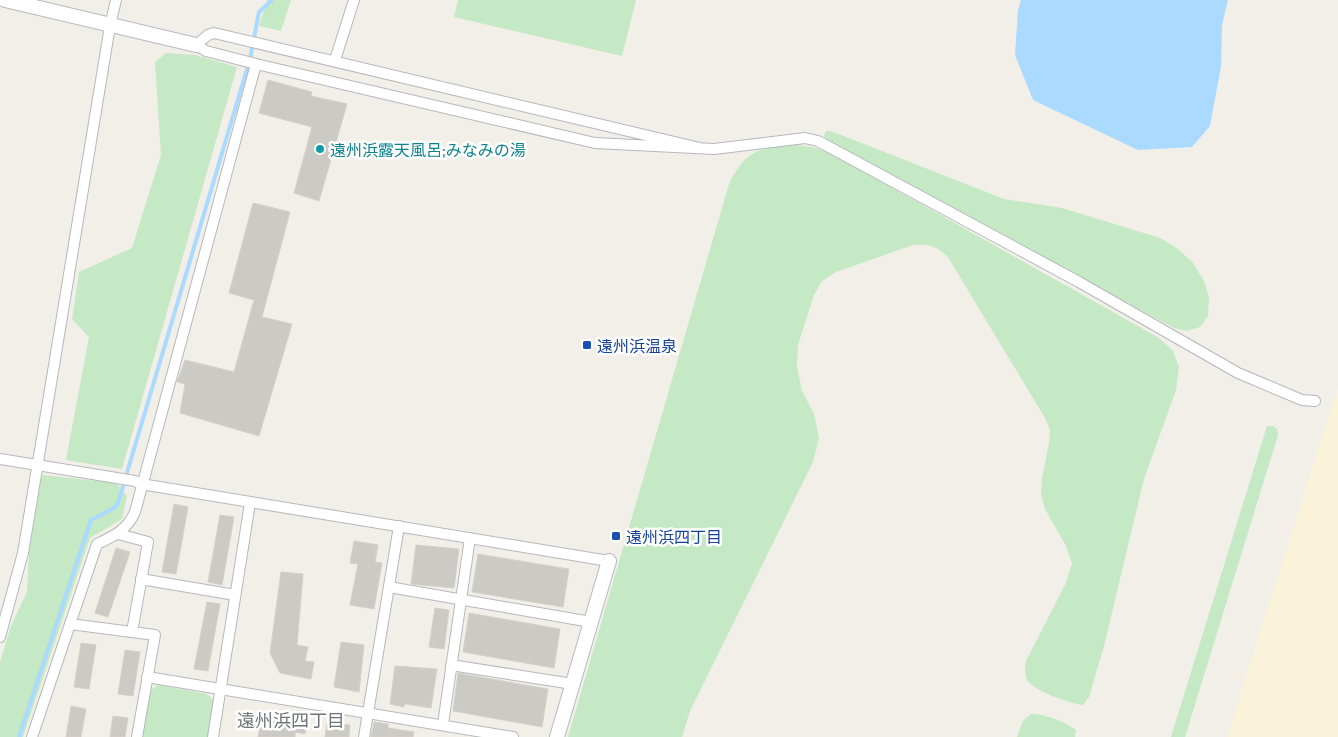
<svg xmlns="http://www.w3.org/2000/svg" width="1338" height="737" font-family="'Exo 2','Noto Sans JP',sans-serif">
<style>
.green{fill:#c5e8c5}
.sand{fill:#fbf3d9}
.water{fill:#aadaff}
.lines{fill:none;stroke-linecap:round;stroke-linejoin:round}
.stream{stroke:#aadaff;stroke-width:4}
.building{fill:#cccac5;stroke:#d6d1c6}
.street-casing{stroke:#b5b8bc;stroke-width:12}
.secondary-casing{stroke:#b6babf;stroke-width:16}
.street{stroke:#fff;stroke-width:10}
.secondary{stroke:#fff;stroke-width:14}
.culture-dot{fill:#0f9aa8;stroke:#fff;stroke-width:2}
.transit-dot{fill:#1a4fb4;stroke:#fff;stroke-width:2}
.labels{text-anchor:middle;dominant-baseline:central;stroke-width:5;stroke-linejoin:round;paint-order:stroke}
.culture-label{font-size:16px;fill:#0d838f;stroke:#fff;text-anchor:start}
.transit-label{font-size:16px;fill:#164399;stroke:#fff;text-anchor:start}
.neighbourhood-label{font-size:18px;fill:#70757a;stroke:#fff}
</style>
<rect width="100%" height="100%" fill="#f1efe8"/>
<!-- green -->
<g class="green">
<path d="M267,0H291L281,31L259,26Z"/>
<path d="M458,0H636L622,56L454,17Z"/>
<path d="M166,53L195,55L237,67L122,469L66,460L89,337L72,319L79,272L132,248L161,155L155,62Z"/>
<path d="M826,131H831L1004,199L1062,208L1160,238L1178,249L1193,263L1204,281L1209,297L1208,316L1200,327L1187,331L1174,328L827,140L824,136Z"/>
<path d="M798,145L816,148L832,154L1159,338L1173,351L1179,367L1176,390L1144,479L1104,646L1089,697L1083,705C1071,704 1034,691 1028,681C1024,675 1025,668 1026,661L1066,583L1072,563L1066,546L1045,509L1041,495L1042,479L1049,443L1050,430L1045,418L948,257C937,246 928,243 913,245L836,272L822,281L814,295L798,345L797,367L802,391L814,414L819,438L813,462L690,711L682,737H568L729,184C746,149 761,147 798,145Z"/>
<path d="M1267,426H1273L1277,429L1278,435L1185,737H1171Z"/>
<path d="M42,475L116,483L127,496L122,519L90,538L23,737H0V662L11,626L27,592L29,553Z"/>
<path d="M158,685L207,694L215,702L208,737H142L150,691Z"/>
<path d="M1031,714C1046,714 1063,721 1076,730L1075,737H1017L1023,721Z"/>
</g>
<!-- sand -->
<path class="sand" d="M1338,387V737H1227Z"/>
<!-- water -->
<path class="water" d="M1021,0H1228L1222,25L1221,66L1210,126L1192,147L1138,150L1033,100L1015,55L1018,10Z"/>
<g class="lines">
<!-- stream -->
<path class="stream" d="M19,737L91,520L114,508L118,503L250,59L259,12L272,0"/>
</g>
<!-- building -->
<g class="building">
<path d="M268,80L312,92L311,96L347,104L319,201L294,193L312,127L259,113Z"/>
<path d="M253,203L290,212L262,317L292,324L259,436L180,413L185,384L177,382L185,360L234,372L254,300L229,293Z"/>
<path d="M174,504L188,507L176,574L162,572Z"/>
<path d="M220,515L234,517L222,585L208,582Z"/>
<path d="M354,541L378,545L375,562L382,563L374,609L350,605L358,564L350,563Z"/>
<path d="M416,545L459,549L454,588L411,584Z"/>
<path d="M116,548L130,552L108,617L95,613Z"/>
<path d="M478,554L569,569L563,607L472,592Z"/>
<path d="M281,572L303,574L297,645L308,647L305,661L314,662L311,679L280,673L270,653Z"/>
<path d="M207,602L220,604L208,671L194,669Z"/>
<path d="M435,608L449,610L444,649L429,647Z"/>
<path d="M469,613L560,629L554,668L463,652Z"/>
<path d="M341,642L364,645L359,692L334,687Z"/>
<path d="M81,643L96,645L89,689L74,687Z"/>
<path d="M125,650L140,652L133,696L118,694Z"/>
<path d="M395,666L437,669L431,708L405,704L404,707L390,704Z"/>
<path d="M458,673L548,689L542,727L453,711Z"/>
<path d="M71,706L86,709L81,737H66Z"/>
<path d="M276,712L307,717L305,734L295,732V737H258L260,727Z"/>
<path d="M113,716L128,718L125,737H110Z"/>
<path d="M374,722L388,724V728L414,732L413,737H371Z"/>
<path d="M327,723L350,725L349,737H325Z"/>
</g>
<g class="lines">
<!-- street casing -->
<g class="street-casing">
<g id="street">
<path d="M335,60L354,0"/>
<path d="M700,148L214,33L208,35L196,45L206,51L256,64L595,143L714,149L805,138L818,141L1079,282L1238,373L1302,400L1315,401"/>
<path d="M0,459L135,481L141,484L609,561"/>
<path d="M118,534L148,542L132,632L155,635L137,737"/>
<path d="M141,579L235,595"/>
<path d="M389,587L591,622"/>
<path d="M70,624L132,632"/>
<path d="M0,637L23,553L110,26L116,0"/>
<path d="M451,665L573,684"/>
<path d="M147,677L513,737"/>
<path d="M443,724L470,538"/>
<path d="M32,737L97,544C114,536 127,530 135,512L256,64"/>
<path d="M213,737L250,503"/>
<path d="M364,737L399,526"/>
</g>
</g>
<!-- secondary casing -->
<g class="secondary-casing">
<g id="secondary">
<path d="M5,0L196,45"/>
<path d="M557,737L609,561"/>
</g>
</g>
<!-- street -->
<use href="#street" class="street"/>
<!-- secondary -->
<use href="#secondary" class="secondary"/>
</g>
<!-- markers -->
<circle class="culture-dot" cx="320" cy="149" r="5"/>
<g class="transit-dot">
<rect x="582" y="340" width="10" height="10" rx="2.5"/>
<rect x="611" y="531" width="10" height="10" rx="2.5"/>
</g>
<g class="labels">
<!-- culture labels -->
<g class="culture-label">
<text x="330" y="149">遠州浜露天風呂;みなみの湯</text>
</g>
<!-- transit labels -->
<g class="transit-label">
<text x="597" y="345">遠州浜温泉</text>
<text x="626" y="536">遠州浜四丁目</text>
</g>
<!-- neighbourhood labels -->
<g class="neighbourhood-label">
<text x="291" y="720">遠州浜四丁目</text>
</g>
</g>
</svg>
